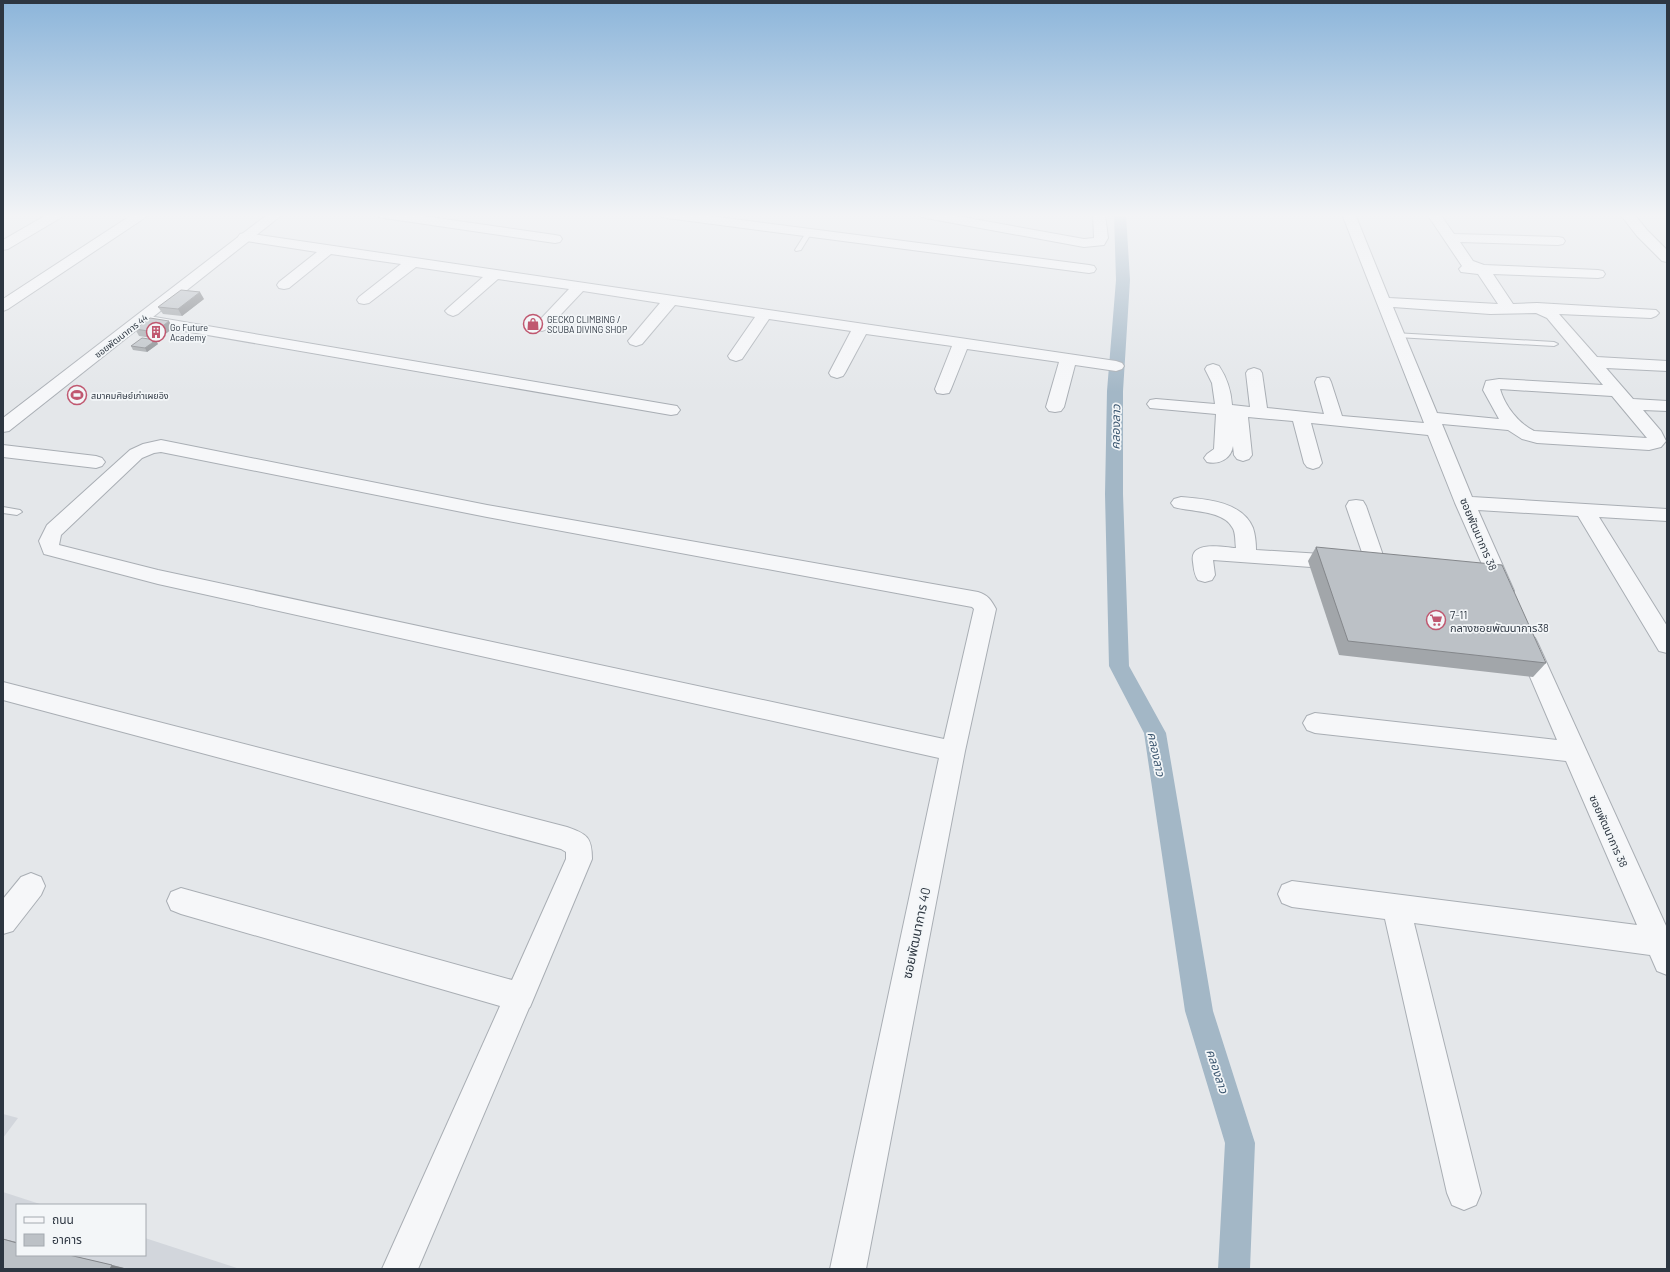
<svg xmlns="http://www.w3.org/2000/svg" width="1670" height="1272" font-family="Barlow,'Noto Sans Thai',sans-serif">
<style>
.built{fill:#d2d6dc}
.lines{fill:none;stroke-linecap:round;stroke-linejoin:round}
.canal{fill:#a3b7c6;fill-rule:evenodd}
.service-casing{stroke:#a9aeb4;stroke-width:2}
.minor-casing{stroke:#a9aeb4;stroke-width:2}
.tertiary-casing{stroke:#a9aeb4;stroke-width:2}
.service{fill:#f6f7f9;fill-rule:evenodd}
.minor{fill:#f6f7f9;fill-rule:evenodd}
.tertiary{fill:#f6f7f9;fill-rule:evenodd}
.wall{fill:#a2a6aa}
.shaded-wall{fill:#84878b}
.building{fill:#bcc1c6;stroke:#84878b}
.labels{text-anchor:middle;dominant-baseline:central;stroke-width:3.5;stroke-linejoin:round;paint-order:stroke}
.far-poi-label{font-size:9px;fill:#2d3641;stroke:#f3f6f8;text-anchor:start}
.far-street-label{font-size:9px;fill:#2d3641;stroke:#f3f6f8}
.street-label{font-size:11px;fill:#2d3641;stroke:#f3f6f8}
.poi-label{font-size:11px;fill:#2d3641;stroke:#f3f6f8;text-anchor:start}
.water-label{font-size:12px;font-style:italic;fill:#3c5770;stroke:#f3f6f8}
.near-street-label{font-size:13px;fill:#2d3641;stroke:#f3f6f8}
</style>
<rect width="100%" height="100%" fill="#e4e7ea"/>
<!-- built -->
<g class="built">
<path d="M3,1114L18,1118L3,1138Z"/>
<path d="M3,1192L43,1205H17V1255H145V1238L240,1269H3Z"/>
</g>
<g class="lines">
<!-- canal -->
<path class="canal" d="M1114,214H1126L1130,280L1123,391V494L1129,666L1166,733L1213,1011L1255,1143L1250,1269H1218L1225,1143L1185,1011L1144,733L1109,666L1105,494L1107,391L1116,280Z"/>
<!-- service casing -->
<g class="service-casing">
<g id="service">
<path d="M809,230L812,232L801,250L796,251L795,250L807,231Z"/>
<path d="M1394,333L1554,342L1558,344L1554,346L1397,337H1394Z"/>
<path d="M3,507L20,510L22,512L17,515L3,513Z"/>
</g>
</g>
<!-- minor casing -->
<g class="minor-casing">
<g id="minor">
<path d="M48,214H64L62,217L8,249L3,250V240Z"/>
<path d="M133,214H148L146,217L8,309L3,311V299Z"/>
<path d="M377,214H409L555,235L560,236L562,239L560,242L555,243L384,218L379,217Z"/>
<path d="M660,214H695L1089,265L1094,266L1096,269L1094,272L1089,273L667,218L662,217Z"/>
<path d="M920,214H946L1084,239L1094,238L1093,214H1105L1108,238L1104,245L1084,247L926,218L921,217Z"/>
<path d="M1342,214H1355L1389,298L1498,304L1478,274L1461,272L1459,269L1462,266L1427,214H1440L1454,234L1558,237L1563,238L1565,241L1563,244L1558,245L1460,242L1473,261L1484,265L1598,270L1603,271L1605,274L1603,277L1598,278L1493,274L1513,304L1537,303L1656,310L1659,313L1656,316L1651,318L1559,314L1597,357L1667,361V371L1606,368L1633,399L1667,401V411L1643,410L1661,431L1666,441L1661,447L1649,450L1537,443L1522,439L1508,430L1442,424L1472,497L1667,509V521L1599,517L1667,626V653L1659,651L1578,516L1478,510L1514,591L1510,596L1503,599L1496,596L1455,503L1428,435L1311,423L1322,463L1319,467L1313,469L1307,467L1304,463L1293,421L1248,417L1252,455L1249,459L1243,461L1237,459L1234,455L1233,446C1231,459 1219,465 1207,462L1204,458L1207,454L1214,449L1216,414L1150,408L1147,404L1150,400L1156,399L1215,404L1212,383L1205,369L1207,366L1213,364L1219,366C1227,378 1231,390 1232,405L1250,407L1246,373L1248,370L1254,368L1260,370L1262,373L1267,408L1324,414L1315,382L1317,378L1323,377L1329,378L1331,382L1342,416L1424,423ZM1393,307L1490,314L1536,313L1547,318L1603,385L1499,379L1486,381L1483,390L1499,419L1437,413ZM1500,389L1612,396L1647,438L1534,431C1518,423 1505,406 1500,389Z"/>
<path d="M1620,214H1634L1647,230L1667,250V262L1662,261L1637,236Z"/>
<path d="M245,233L1116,361L1122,363L1124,366L1122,369L1116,371L1075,365L1064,407L1061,411L1055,412L1049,411L1046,407L1059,362L967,349L951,389L949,393L943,394L937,393L935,389L952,346L866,334L845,373L843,376L837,378L831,376L829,373L851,331L769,319L742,359L736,361L730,359L728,356L755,317L675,305L642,344L636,346L630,344L628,341L660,303L583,291L547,329L542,331L537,329L534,326L569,289L498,279L458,314L453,316L448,314L445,311L448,308L483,277L416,267L369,303L364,304L359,303L357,300L359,297L401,264L331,254L289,288L284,289L279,288L277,285L279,282L317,252L240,240L238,237L240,234Z"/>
<path d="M143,315L671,405L677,406L680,410L677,414L671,415L138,323L135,320L138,317Z"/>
<path d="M161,440L487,505L978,592C988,595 991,600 996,609L965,751L866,1269H830L939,758L158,584L44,554L39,541L47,525L130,450L143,444ZM161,452L487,517L972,607L974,609L944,739L158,570L59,545L61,535L142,458L154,453Z"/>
<path d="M3,445L96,456L102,458L105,462L102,466L96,468L3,457Z"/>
<path d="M1181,497C1205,499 1242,501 1253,528C1255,534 1256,543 1256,550L1338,555L1345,557L1348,562L1345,567L1338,569L1213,560L1215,575L1212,580L1205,582L1198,580C1194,574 1194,569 1193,562C1189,540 1223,547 1236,548C1235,542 1236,532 1232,527C1223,510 1190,512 1174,507L1171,503L1174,499Z"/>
<path d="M1356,500L1363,501L1366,506L1386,564L1383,569L1376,571L1369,569L1366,564L1346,506L1349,501Z"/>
<path d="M1527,636L1535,638L1538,644L1667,928V975L1657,971L1650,955L1414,923L1481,1193L1476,1205L1464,1210L1452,1205L1447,1193L1385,919L1292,907L1282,903L1278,894L1282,885L1292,881L1637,925L1566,761L1315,733L1307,730L1303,723L1307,716L1315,713L1557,740L1516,644L1519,638Z"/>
<path d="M3,682L567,827C587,834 592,837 592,859L530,1007L529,1008L418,1269H382L500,1006L181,914L171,910L167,901L171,892L181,888L512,980L566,859V852L561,849L3,700Z"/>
<path d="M31,873L41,877L45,886L41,895L13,931L3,934V899L21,877Z"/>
</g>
</g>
<!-- tertiary casing -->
<g class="tertiary-casing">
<path id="tertiary" d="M268,214H283L9,431L3,432V418Z"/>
</g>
<!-- service -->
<use href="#service" class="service"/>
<!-- minor -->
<use href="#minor" class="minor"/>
<!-- tertiary -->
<use href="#tertiary" class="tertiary"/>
</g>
<!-- wall -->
<g class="wall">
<path d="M204,299L182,316L163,314L158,307Z"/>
<path d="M173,328L159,339L139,336L135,329Z"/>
<path d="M158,344L147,352L133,350L131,346Z"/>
<path d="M1316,547L1546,663L1533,677L1339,655L1308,561Z"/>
<path d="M3,1239L17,1242V1255H70L128,1269H3Z"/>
</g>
<!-- shaded-wall -->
<g class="shaded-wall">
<path d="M200,292L204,299L182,316L178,309Z"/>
<path d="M169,321L173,328L159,339L155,332Z"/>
<path d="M156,340L158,344L147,352L145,348Z"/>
<path d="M112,1265L128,1269H110Z"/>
</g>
<!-- building -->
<g class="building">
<path d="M181,290L200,292L178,309L158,307Z"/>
<path d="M150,318L169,321L155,332L135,329Z"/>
<path d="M142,338L156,340L145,348L131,346Z"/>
<path d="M1316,547L1502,565L1546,663L1348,641Z"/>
<path d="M3,1239L17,1243V1255H69L112,1265L110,1269H3Z"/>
</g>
<!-- sky -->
<linearGradient id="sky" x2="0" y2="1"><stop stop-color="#8cb5da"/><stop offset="0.55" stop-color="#f3f4f6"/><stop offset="1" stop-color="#f3f4f6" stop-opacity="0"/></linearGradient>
<rect width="1670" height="392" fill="url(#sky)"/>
<!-- icons -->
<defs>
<g id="shop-ring" transform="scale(1)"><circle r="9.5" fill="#f3f6f8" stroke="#c05870" stroke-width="1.5"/><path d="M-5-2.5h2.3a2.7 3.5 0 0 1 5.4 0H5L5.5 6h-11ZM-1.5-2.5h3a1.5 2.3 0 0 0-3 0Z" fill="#c05870"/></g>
<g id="building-ring" transform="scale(1)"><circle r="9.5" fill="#f3f6f8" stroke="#c05870" stroke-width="1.5"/><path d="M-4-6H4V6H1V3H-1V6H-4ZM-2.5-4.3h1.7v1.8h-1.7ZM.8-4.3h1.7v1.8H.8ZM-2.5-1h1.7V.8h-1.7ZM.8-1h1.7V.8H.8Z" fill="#c05870"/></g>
<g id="stadium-ring" transform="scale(1)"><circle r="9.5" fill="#f3f6f8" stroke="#c05870" stroke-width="1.5"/><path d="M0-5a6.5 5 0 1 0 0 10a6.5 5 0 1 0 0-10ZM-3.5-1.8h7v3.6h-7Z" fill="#c05870"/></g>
<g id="supermarket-ring" transform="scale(1)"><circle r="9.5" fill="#f3f6f8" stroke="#c05870" stroke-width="1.5"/><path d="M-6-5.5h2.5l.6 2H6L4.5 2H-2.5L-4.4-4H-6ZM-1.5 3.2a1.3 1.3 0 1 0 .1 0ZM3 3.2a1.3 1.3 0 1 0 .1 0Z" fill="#c05870"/></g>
</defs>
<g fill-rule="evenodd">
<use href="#shop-ring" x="533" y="324"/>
<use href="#building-ring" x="156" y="332"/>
<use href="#stadium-ring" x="77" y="395"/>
<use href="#supermarket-ring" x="1436" y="620"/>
</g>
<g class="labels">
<!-- far-poi labels -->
<g class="far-poi-label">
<text x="547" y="319">GECKO CLIMBING /<tspan x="547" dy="10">SCUBA DIVING SHOP</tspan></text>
<text x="170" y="327">Go Future<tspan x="170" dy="10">Academy</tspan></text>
<text x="91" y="395">สมาคมศิษย์เก่าเผยอิง</text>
</g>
<!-- far-street labels -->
<g class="far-street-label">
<text transform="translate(121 336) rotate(-38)">ซอยพัฒนาการ 44</text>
</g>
<!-- street labels -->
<g class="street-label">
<text transform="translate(1479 534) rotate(67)">ซอยพัฒนาการ 38</text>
<text transform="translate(1609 831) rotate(66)">ซอยพัฒนาการ 38</text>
</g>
<!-- poi labels -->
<g class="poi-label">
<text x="1450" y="614">7-11<tspan x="1450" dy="13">กลางซอยพัฒนาการ38</tspan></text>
</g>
<!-- water labels -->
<g class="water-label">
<text transform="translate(1115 427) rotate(-89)">คลองลาว</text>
<text transform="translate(1157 754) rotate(78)">คลองลาว</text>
<text transform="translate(1218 1071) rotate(72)">คลองลาว</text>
</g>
<!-- near-street labels -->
<g class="near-street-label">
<text transform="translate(916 933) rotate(-78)">ซอยพัฒนาการ 40</text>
</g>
</g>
<!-- border -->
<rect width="1670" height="1272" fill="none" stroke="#2d3641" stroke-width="8"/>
<!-- legend -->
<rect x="16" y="1204" width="130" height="52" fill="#f3f6f8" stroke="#a4a9af"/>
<rect x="24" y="1217" width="20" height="6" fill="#f6f7f9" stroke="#a4a9af"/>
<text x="52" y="1224" font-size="12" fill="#2d3641">ถนน</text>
<rect x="24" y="1234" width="20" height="12" fill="#bcc1c6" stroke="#a4a9af"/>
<text x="52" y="1244" font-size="12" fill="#2d3641">อาคาร</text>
</svg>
